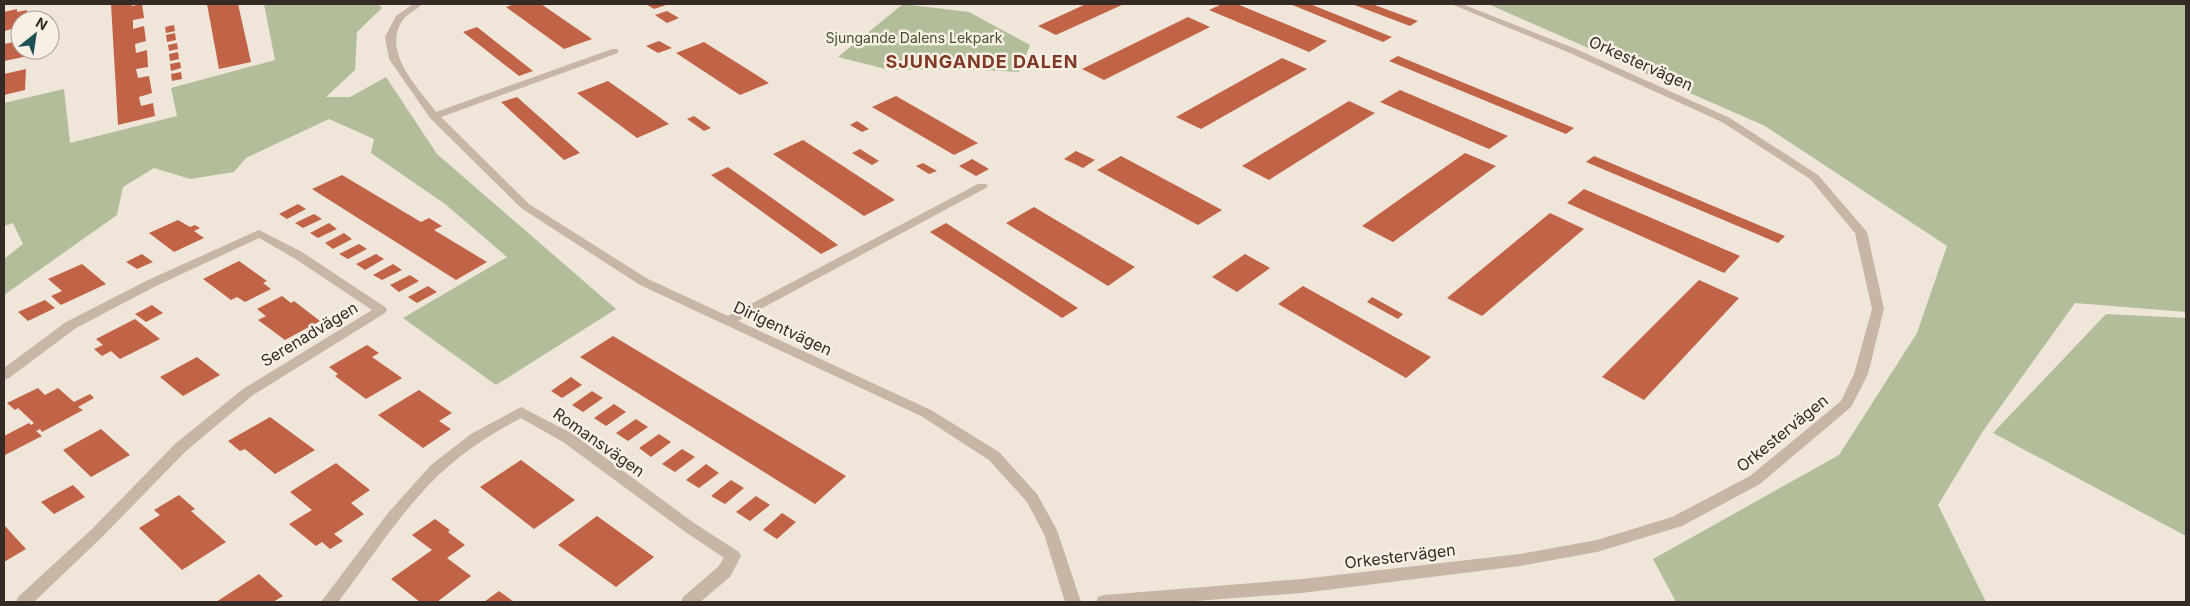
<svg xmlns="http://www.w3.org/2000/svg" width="2190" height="606" font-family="Inter,sans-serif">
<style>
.green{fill:#b2be9a}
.building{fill:#c16346}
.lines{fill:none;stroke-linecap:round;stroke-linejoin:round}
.street{fill:#c7b5a6;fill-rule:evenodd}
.labels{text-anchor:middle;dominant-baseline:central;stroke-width:5;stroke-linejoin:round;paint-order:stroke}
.far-park-label{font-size:14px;fill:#43512b;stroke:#f8efe5}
.street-label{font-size:16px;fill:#342b26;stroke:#f8efe5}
.far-district-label{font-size:18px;font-weight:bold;letter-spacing:1px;fill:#7f3823;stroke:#f8efe5}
</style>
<rect width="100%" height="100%" fill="#f0e5d9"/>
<!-- green -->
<g class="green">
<path d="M264,4H378L382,8L357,32L355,70L326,97H350L386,77L437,154L616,309L496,385L403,318L507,257L445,204L371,153L374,139L329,119L246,158L234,172L190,179L154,168L123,187L117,215L4,295V259L23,244L13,223L4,226V103L64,89L70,143L177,116L171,88L275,60Z"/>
<path d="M903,4L969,12L1030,45L1019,72L964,69L890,70L838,57Z"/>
<path d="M1488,4H2186V312L2075,303L1983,431L1938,505L1986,602H1676L1653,559L1839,455L1917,333L1947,246L1765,126Z"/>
<path d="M2106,314L2186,318V536L1993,433Z"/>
</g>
<!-- building -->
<g class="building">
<path d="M111,4H131L132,6L142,4L144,18L133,20V29L144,26L146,41L135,44L136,53L147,50L148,67L136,69L138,78L149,76L152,93L139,97L141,106L153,103L155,116L118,125Z"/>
<path d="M207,4H238L251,62L219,69Z"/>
<path d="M515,4H541L592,39L564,49L506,7Z"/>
<path d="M646,4H669L654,9Z"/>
<path d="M1086,4H1124L1056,35L1038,26Z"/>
<path d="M1222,4H1237L1327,41L1309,52L1209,10Z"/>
<path d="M1290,4H1310L1392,37L1383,42Z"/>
<path d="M1352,4H1372L1418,21L1410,26Z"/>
<path d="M17,9V12L27,10L26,20H20V27L4,31V12Z"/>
<path d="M667,11L679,18L667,23L655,15Z"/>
<path d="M1188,17L1210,27L1104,80L1082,69Z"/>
<path d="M174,25L175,31L166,33L165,27Z"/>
<path d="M477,27L533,71L519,76L463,32Z"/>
<path d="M175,33L176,40L167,42L166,35Z"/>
<path d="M20,41V50H28V56L4,61V44Z"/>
<path d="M659,41L672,48L658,53L646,46Z"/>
<path d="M704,42L769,83L740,95L676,53Z"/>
<path d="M177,43L178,49L169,51L168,45Z"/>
<path d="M178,52L179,59L170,61L169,54Z"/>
<path d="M1398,56L1574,128L1566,134L1389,61Z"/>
<path d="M1282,58L1307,69L1201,129L1176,117Z"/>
<path d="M180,62L181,68L171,71L170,64Z"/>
<path d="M26,69L25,90L4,95V74Z"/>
<path d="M181,72L182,79L172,81L171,74Z"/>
<path d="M608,81L669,124L637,138L577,93Z"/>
<path d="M1400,90L1508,136L1489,149L1380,102Z"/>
<path d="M896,96L978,143L954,155L872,107Z"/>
<path d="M517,97L580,153L564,160L501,102Z"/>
<path d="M1349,101L1375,113L1269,180L1242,166Z"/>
<path d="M694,116L711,128L704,131L687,119Z"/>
<path d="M857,121L869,129L862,132L850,125Z"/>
<path d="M803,140L895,200L864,216L773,154Z"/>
<path d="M860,149L879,161L872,165L852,153Z"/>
<path d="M1076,151L1095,160L1083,168L1064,159Z"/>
<path d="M1465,153L1496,166L1393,242L1362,226Z"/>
<path d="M1121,156L1222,210L1198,225L1097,170Z"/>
<path d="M1594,156L1785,236L1778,243L1586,162Z"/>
<path d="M972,159L989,169L976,176L959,166Z"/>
<path d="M923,163L937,171L929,174L916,166Z"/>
<path d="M728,167L838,245L821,254L711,175Z"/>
<path d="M342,175L421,222L429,218L442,226L434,230L487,262L456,280L312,189Z"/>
<path d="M1584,189L1740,256L1724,273L1567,203Z"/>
<path d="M298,204L306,209L287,219L279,214Z"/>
<path d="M1034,207L1135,267L1108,286L1006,223Z"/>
<path d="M1550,213L1584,229L1482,316L1447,298Z"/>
<path d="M314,214L322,219L303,228L295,223Z"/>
<path d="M178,220L190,227L195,225L200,228L194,231L204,238L174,252L149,233Z"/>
<path d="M329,223L337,229L318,238L310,233Z"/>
<path d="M946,223L1078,308L1062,318L930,232Z"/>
<path d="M344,233L352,239L333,249L325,243Z"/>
<path d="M359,244L367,249L348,259L339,254Z"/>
<path d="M142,254L153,262L137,269L126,262Z"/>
<path d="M376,254L384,259L365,270L356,264Z"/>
<path d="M1245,254L1270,268L1237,292L1212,277Z"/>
<path d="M239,261L267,281L263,283L271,289L245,302L237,297L231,300L203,279Z"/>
<path d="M82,264L106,284L61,305L51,296L62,291L48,279Z"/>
<path d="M393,264L402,270L382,280L373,275Z"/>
<path d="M410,275L419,281L399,292L390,285Z"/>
<path d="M1699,280L1739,298L1644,400L1602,377Z"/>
<path d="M428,286L437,292L417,303L408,297Z"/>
<path d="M1303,286L1431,357L1406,378L1278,304Z"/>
<path d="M282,296L291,303L294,301L320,321L285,340L258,320L266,316L257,309Z"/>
<path d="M1372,297L1403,314L1398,319L1367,302Z"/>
<path d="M45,300L55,308L28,321L18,312Z"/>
<path d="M152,305L163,313L146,322L135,314Z"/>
<path d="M135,319L160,339L120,359L111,351L102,356L94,349L103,345L96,339Z"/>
<path d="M613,336L846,476L815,504L580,357Z"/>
<path d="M367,345L379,353L372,357L402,378L366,399L335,376L338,374L329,367Z"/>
<path d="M197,357L220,375L183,396L160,377Z"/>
<path d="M571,377L582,385L562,398L551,391Z"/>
<path d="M38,388L45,395L58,388L74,402L90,394L94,398L78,407L83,410L42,432L40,429L36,431L42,436L5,455L4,436L29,423L31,425L34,423L18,408L15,410L7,403Z"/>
<path d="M419,390L452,413L439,421L451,429L423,448L378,415Z"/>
<path d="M592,391L603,398L583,412L572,405Z"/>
<path d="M614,404L626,412L606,426L594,418Z"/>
<path d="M270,417L315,450L275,474L245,449L240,451L228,441Z"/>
<path d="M636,419L648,427L628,441L616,433Z"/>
<path d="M101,429L130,455L91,477L63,450Z"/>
<path d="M659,434L671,442L651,457L639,448Z"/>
<path d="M682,449L695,457L675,472L662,464Z"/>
<path d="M521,460L575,500L534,529L480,487Z"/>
<path d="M336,463L370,490L351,503L364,514L334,534L343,541L330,549L322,542L316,546L289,524L312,510L290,492Z"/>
<path d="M706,464L719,473L699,488L686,480Z"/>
<path d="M731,480L744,488L725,504L711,496Z"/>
<path d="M73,485L85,497L54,514L41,502Z"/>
<path d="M179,495L195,509L191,511L226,542L182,570L139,528L160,515L154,510Z"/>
<path d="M756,496L770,505L750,521L736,512Z"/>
<path d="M782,513L796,522L777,539L763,530Z"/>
<path d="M597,516L654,557L616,587L558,545Z"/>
<path d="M435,519L450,530L448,532L465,545L447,558L471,576L437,602H420L391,579L432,550L412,535Z"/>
<path d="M4,525L26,549L4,562Z"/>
<path d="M259,574L283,596L273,602H216Z"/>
<path d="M499,591L514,602H484Z"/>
</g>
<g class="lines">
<!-- street -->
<g class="street">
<path d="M413,4H422C417,10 406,14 402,21C382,53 418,87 436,112L612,49H618V53L441,117L529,204L648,279L728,316L978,184H986L988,186L986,188L738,321L931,410L999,452L1037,494L1057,530L1081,602H1065L1044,534L1027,502L989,460L921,416L640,285L521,208L430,118L389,59L385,37L396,16Z"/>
<path d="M1451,4H1462L1576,49L1730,118L1818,175L1867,232L1884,309L1868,374L1851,407L1760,484L1682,526L1597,552L1520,566L1302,593L1183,602H1096L1098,597L1104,595L1302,579L1520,554L1597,540L1672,517L1750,476L1841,401L1854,374L1872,309L1855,233L1810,179L1722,122L1570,53Z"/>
<path d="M259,230L302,252L385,307L387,310L385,313L253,395L186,451L102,537L34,602H16L18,597L92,529L176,443L243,389L372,310L294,258L259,238L156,286L76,328L9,378L4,380V368L66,322L148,280Z"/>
<path d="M521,407L573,434L694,523L739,552L741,556L730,577L700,602H681L683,597L718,567L724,558L684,531L563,442L521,418C496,431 472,446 451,464C406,502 374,556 338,602H321L388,513L431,465L471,434Z"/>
</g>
</g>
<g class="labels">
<!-- far-park labels -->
<g class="far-park-label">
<text x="914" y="37">Sjungande Dalens Lekpark</text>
</g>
<!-- street labels -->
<g class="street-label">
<text transform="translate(1641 63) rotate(24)">Orkestervägen</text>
<text transform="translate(783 328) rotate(25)">Dirigentvägen</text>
<text transform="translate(309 334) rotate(-31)">Serenadvägen</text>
<text transform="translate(1782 433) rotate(-39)">Orkestervägen</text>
<text transform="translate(599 442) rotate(35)">Romansvägen</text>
<text transform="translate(1400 556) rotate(-7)">Orkestervägen</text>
</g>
<!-- far-district labels -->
<g class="far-district-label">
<text x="982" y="61">SJUNGANDE DALEN</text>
</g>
</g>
<!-- border -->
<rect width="2190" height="606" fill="none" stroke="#342b26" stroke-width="10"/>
<!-- north arrow -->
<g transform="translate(35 35) rotate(30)"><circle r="24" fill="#f8efe5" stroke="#aaa199"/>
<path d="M0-4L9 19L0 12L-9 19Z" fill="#1e5053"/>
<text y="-8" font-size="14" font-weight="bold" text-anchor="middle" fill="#342b26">N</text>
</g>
</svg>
